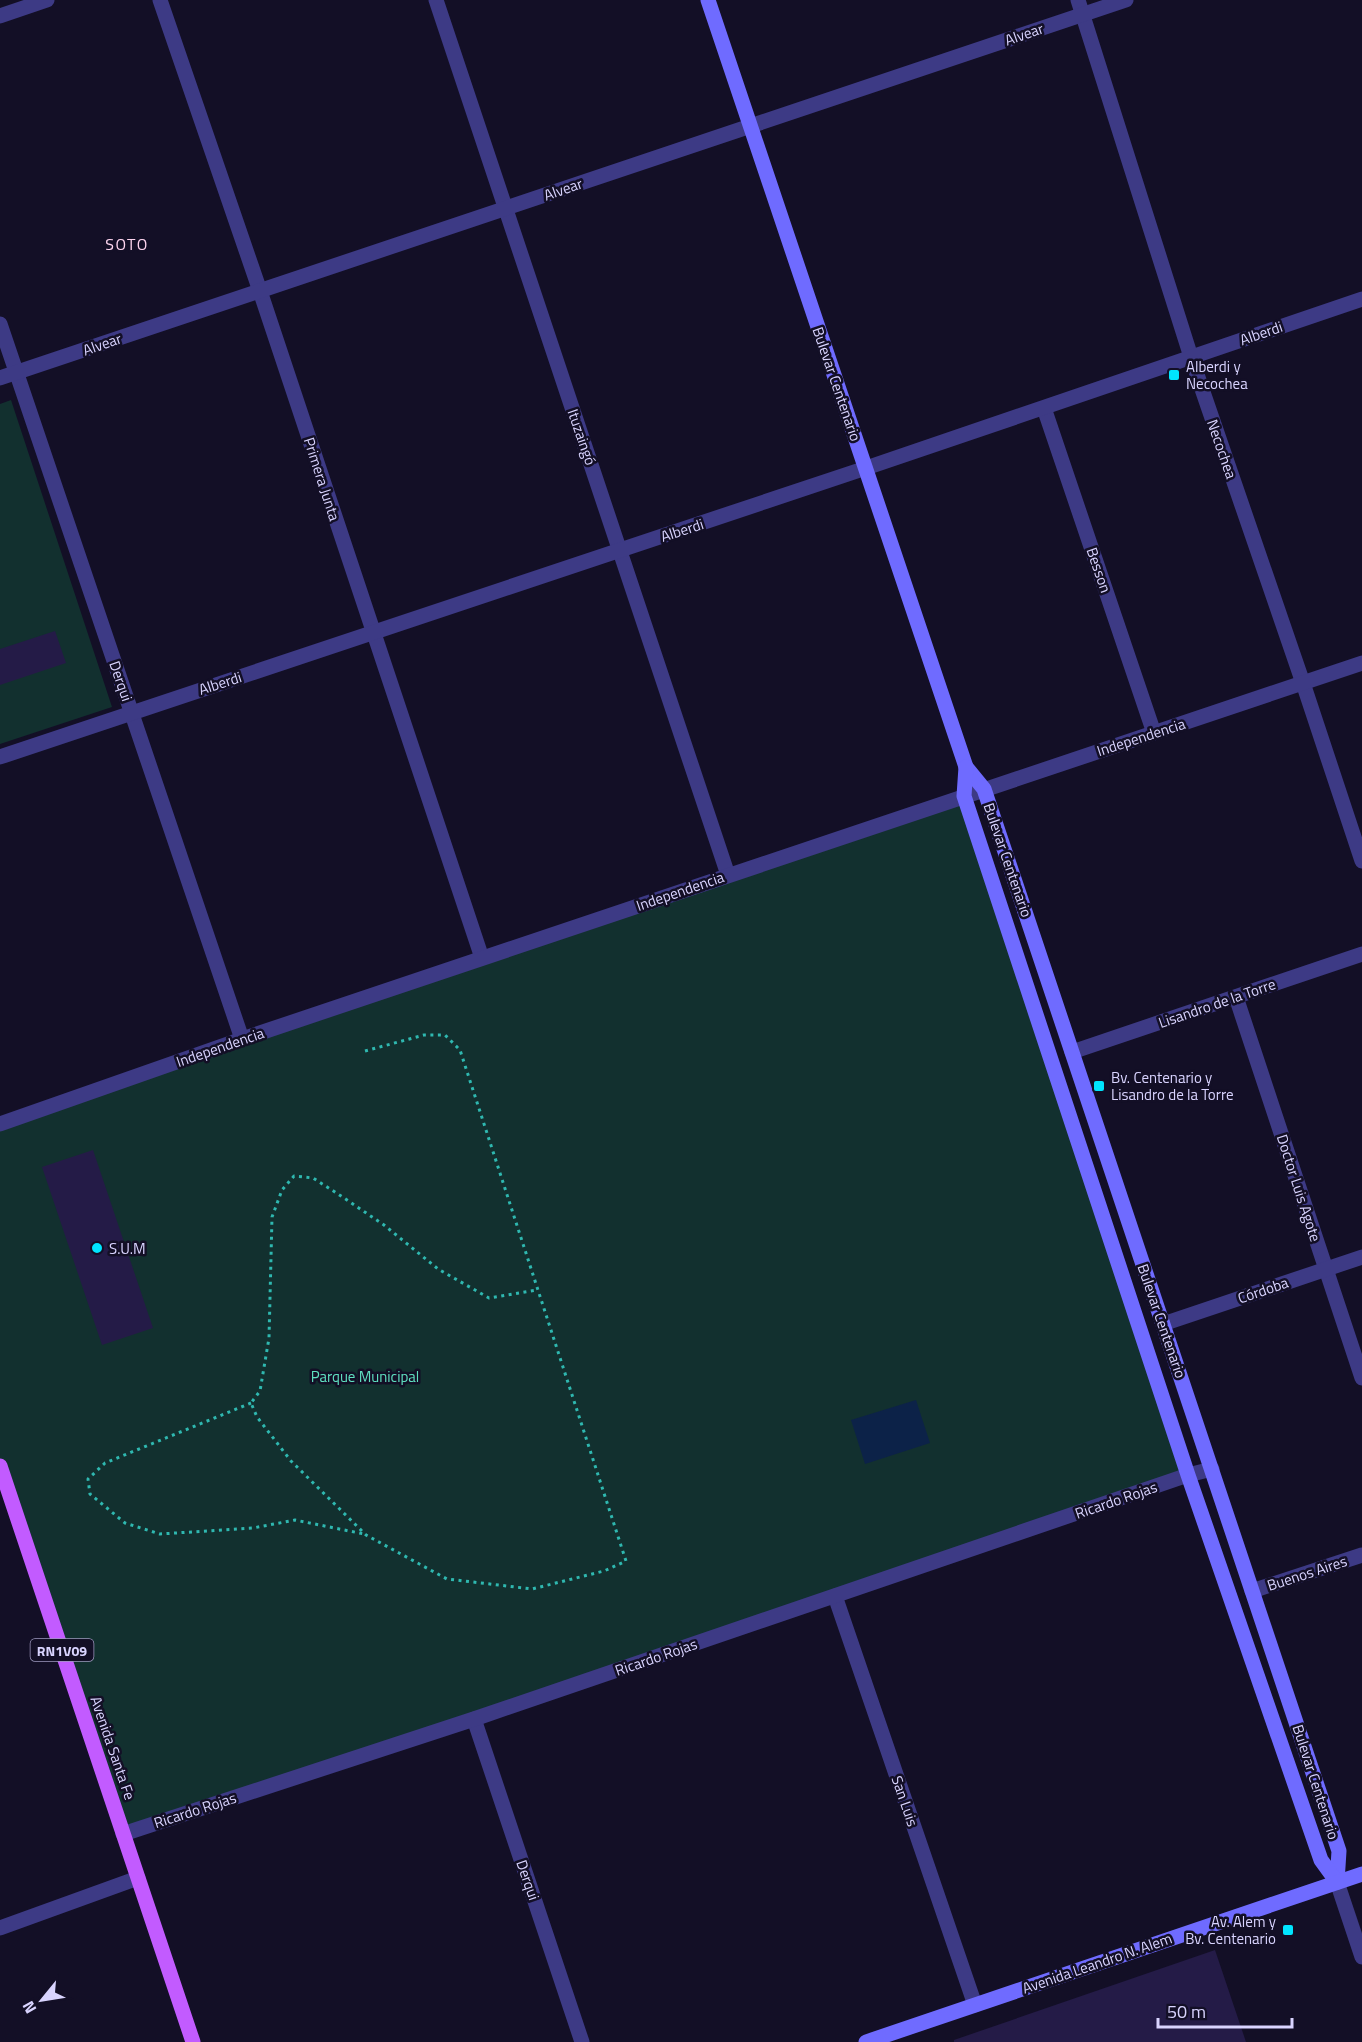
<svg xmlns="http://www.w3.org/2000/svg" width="1362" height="2042" font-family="'Titillium Web',sans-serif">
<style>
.green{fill:#12302f}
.water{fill:#0c2248}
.building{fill:#241b47}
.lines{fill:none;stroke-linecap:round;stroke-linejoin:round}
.path{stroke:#2fb8b0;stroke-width:3;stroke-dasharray:3 4.5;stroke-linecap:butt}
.street{stroke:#3d3a85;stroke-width:15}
.secondary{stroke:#6f6bff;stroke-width:15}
.primary{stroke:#c25bff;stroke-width:15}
.poi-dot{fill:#00e5ff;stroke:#130f26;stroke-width:2}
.labels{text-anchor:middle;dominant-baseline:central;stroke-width:5;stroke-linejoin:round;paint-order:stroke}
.shield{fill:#130f26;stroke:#9e99be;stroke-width:1.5}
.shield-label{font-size:14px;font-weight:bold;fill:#d9d4ff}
.street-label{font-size:15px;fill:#d9d4ff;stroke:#130f26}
.poi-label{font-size:15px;fill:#d9d4ff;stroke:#130f26;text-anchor:start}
.park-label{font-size:15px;fill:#5fe0c0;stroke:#130f26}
.neighbourhood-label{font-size:16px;letter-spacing:1.5px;fill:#ffd6f0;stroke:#130f26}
</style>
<rect width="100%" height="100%" fill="#130f26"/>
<!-- green -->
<g class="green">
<path d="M11,400L112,707L0,744V404Z"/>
<path d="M964,796L1188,1475L123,1834L0,1466V1124Z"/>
</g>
<!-- water -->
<path class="water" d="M916,1400L930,1443L865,1464L851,1420Z"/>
<!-- building -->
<g class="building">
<path d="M55,631L66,663L0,685V649Z"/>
<path d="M93,1150L153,1328L102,1345L42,1167Z"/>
<path d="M1215,1950L1246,2042H954V2040Z"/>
</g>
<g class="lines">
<!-- path -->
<g class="path">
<path d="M365,1051L424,1035H445L460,1050L626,1561L604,1571L532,1589L447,1579L366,1535L291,1461L257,1417L251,1403L260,1391L269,1338L272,1217L282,1190L294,1176L313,1178L338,1194L384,1225L438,1269L489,1298L537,1290"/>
<path d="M251,1403L105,1463L88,1479L90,1494L125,1523L160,1534L253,1528L295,1520L364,1534"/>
</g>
<!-- street -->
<g class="street">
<path d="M160,0L260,291L482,958"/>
<path d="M436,0L728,875"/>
<path d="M1078,0L1191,357L1303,683L1362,861"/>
<path d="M0,16L47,0"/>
<path d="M0,324L242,1039"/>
<path d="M0,378L1126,0"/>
<path d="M1044,408L1154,733"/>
<path d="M0,757L866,468L1362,299"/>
<path d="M1236,997L1362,1378"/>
<path d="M1072,1052L1362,954"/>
<path d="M0,1124L242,1039L1362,663"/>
<path d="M1163,1324L1362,1257"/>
<path d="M1252,1591L1362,1555"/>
<path d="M835,1596L975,2005"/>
<path d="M474,1719L582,2042"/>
<path d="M123,1834L474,1719L1188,1475L1212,1469"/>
<path d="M1337,1882L1362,1957"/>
<path d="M0,1928L138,1878"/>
</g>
<!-- secondary -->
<g class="secondary">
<path d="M708,0L966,767L984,789L1339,1851L1337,1882"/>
<path d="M966,767L964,796L1188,1475L1321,1860L1337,1882"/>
<path d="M866,2042L1362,1874"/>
</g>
<!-- primary -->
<path class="primary" d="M0,1466L193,2042"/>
</g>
<!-- markers -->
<g class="poi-dot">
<rect x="1168" y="369" width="12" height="12" rx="3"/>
<rect x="1093" y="1080" width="12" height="12" rx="3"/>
<circle cx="97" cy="1248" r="6"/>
<rect x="1282" y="1924" width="12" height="12" rx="3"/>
</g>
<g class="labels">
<!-- shield labels -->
<rect class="shield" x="30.5" y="1639" width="63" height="22" rx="4.5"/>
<g class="shield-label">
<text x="62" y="1650">RN1V09</text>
</g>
<!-- street labels -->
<g class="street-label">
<text transform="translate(1024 34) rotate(-19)">Alvear</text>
<text transform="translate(563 189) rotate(-19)">Alvear</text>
<text transform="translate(1261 333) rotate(-19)">Alberdi</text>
<text transform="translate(102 344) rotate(-19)">Alvear</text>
<text transform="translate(837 384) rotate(71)">Bulevar Centenario</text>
<text transform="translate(582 437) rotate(71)">Ituzaingó</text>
<text transform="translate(1222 449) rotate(71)">Necochea</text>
<text transform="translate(322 479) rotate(72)">Primera Junta</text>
<text transform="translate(682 530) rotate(-18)">Alberdi</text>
<text transform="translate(1099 570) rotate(71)">Besson</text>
<text transform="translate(121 681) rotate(71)">Derqui</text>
<text transform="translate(220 683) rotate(-18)">Alberdi</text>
<text transform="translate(1141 737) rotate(-18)">Independencia</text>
<text transform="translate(1008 860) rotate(71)">Bulevar Centenario</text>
<text transform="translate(680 891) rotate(-19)">Independencia</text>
<text transform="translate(1217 1003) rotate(-19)">Lisandro de la Torre</text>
<text transform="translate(220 1047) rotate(-19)">Independencia</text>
<text transform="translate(1299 1188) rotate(72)">Doctor Luis Agote</text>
<text transform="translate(1263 1290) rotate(-19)">Córdoba</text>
<text transform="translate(1162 1321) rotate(71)">Bulevar Centenario</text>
<text transform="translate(1116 1500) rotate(-19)">Ricardo Rojas</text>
<text transform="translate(1307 1573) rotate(-18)">Buenos Aires</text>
<text transform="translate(656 1657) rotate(-19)">Ricardo Rojas</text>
<text transform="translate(113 1748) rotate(71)">Avenida Santa Fe</text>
<text transform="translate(1316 1782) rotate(72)">Bulevar Centenario</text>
<text transform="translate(905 1801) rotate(71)">San Luis</text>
<text transform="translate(195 1810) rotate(-18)">Ricardo Rojas</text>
<text transform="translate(528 1880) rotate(71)">Derqui</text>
<text transform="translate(1097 1963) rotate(-19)">Avenida Leandro N. Alem</text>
</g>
<!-- poi labels -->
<g class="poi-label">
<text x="1186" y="366">Alberdi y<tspan x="1186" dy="17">Necochea</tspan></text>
<text x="1111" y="1077">Bv. Centenario y<tspan x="1111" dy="17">Lisandro de la Torre</tspan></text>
<text x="109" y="1248">S.U.M</text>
<text x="1276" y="1921" text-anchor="end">Av. Alem y<tspan x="1276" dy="17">Bv. Centenario</tspan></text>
</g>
<!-- park labels -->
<g class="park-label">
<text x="365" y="1376">Parque Municipal</text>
</g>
<!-- neighbourhood labels -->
<g class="neighbourhood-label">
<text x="127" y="244">SOTO</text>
</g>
</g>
<!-- north arrow -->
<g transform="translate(42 2000) rotate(240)" stroke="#130f26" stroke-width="4.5" paint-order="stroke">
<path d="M0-4.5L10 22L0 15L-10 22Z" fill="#d9d4ff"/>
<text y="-9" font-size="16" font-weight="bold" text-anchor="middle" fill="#d9d4ff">N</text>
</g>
<!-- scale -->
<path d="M1158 2018v9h134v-9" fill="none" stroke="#d9d4ff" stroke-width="3"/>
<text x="1167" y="2018" font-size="18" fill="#d9d4ff" stroke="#130f26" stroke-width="4.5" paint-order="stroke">50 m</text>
</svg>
